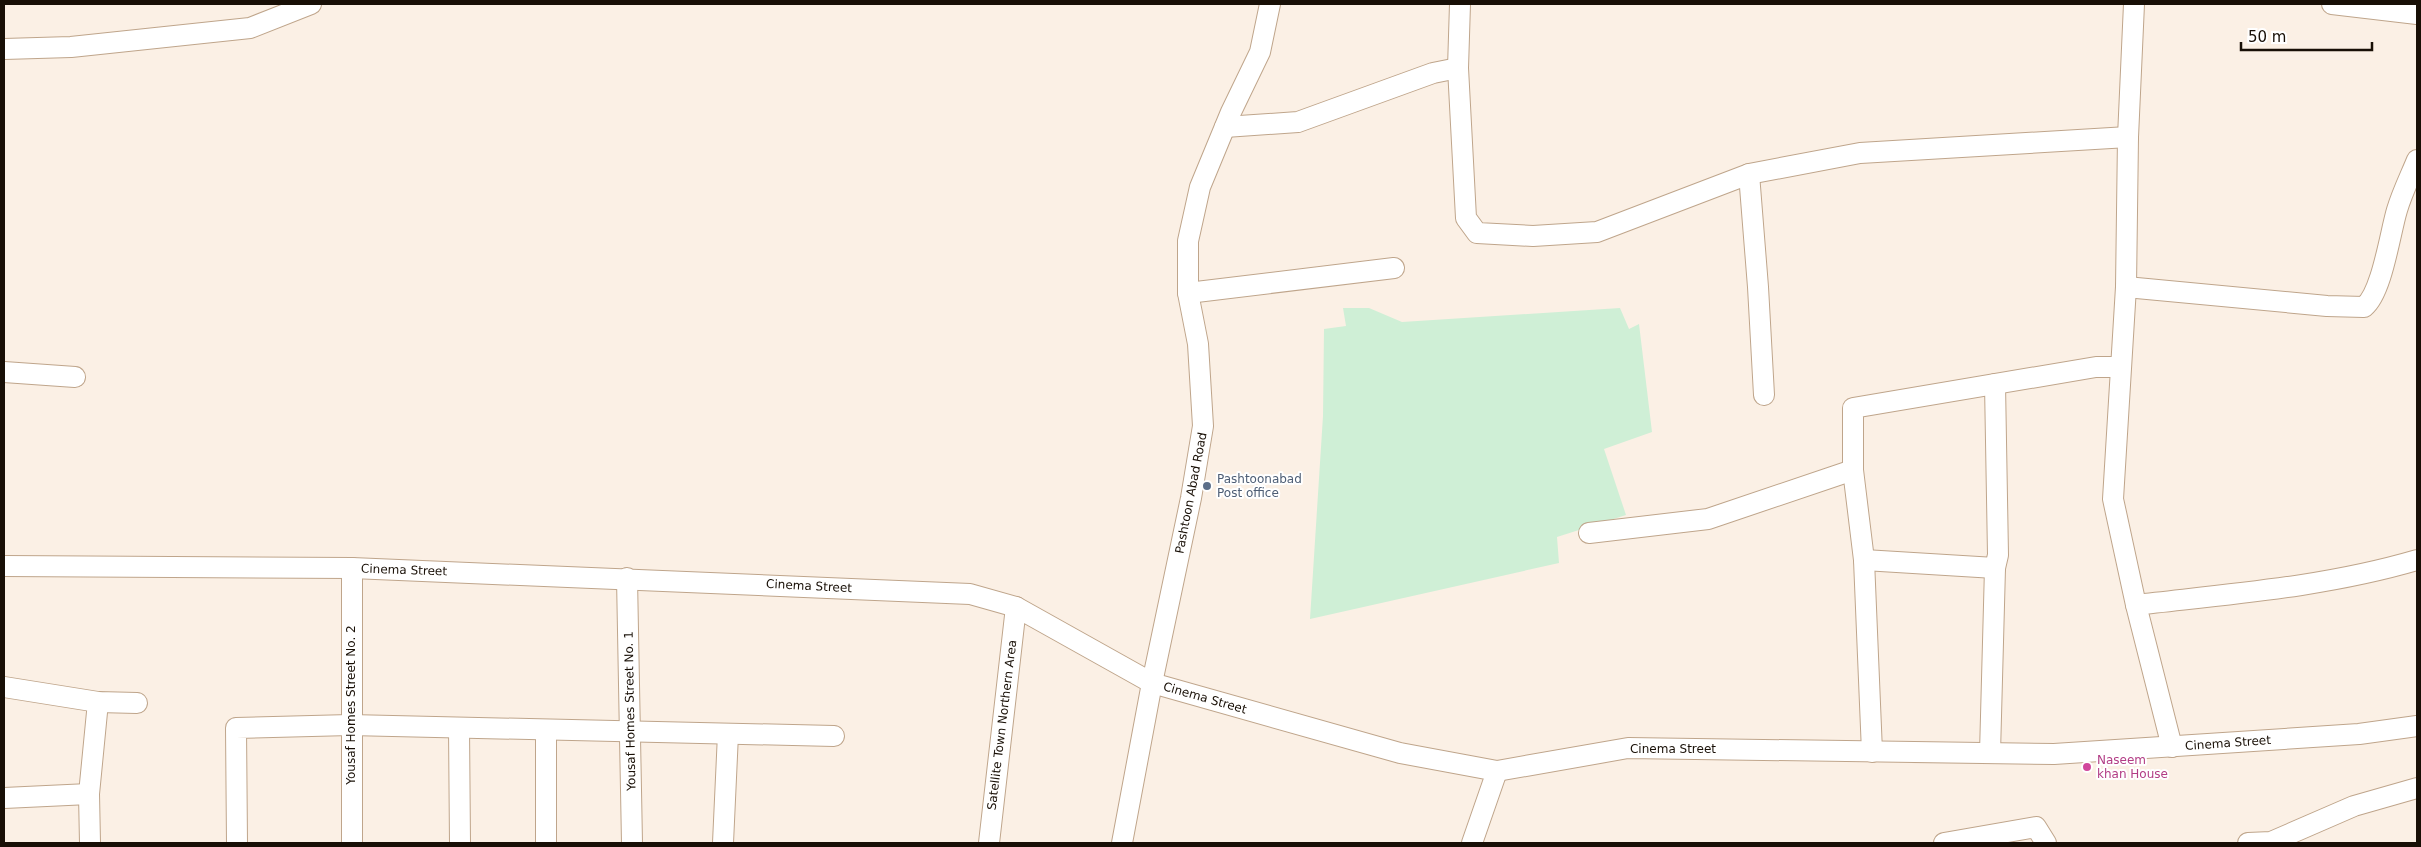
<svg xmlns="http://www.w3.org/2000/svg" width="2421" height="847" font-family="'DejaVu Sans',sans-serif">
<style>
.green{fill:#cfefd6}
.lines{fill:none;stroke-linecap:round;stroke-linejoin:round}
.street-casing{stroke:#bfa58b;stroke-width:22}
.street{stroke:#fff;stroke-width:20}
.service-dot{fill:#5c6f8a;stroke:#fff;stroke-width:2}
.hotel-dot{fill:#d1479c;stroke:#fff;stroke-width:2}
.labels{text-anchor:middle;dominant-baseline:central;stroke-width:4;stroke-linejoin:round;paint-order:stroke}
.service-label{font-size:12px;fill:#4e5e75;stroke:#fff;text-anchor:start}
.street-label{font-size:12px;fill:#180f06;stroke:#fff}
.hotel-label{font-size:12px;fill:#b23c85;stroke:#fff;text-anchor:start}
</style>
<rect width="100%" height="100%" fill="#fbf0e5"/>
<!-- green -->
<path class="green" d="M1343,308H1369L1402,322L1620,308L1629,329L1639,324L1652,432L1604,449L1626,515L1557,537L1559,563L1310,619L1323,416L1324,329L1346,326Z"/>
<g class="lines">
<!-- street casing -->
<g class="street-casing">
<g id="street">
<path d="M1460,4L1458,68L1466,218L1477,233L1533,236L1597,232L1749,174L1860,153L2128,137"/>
<path d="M2134,4L2128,137L2126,287L2113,499L2136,605L2172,747"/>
<path d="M2332,4L2417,14"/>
<path d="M4,49L71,47L250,28L311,4"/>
<path d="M1225,127L1298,122L1433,73L1458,68"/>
<path d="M1749,174L1758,287L1764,395"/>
<path d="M2126,287L2327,306L2364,307C2382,293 2390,233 2397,210C2402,193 2410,177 2417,160"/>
<path d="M1188,293L1394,268"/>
<path d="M4,372L75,377"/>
<path d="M1589,533L1708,519L1853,470"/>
<path d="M1864,560L1995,568"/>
<path d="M4,566L352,568L970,594L1016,607L1152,683L1400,753L1497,771L1628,748L2054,754L2359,734L2417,726"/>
<path d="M627,578L632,843"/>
<path d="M2136,605C2230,594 2325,587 2417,560"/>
<path d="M4,687L98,702L137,703"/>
<path d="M459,728L460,843"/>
<path d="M1872,752L1864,560L1853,470V408L2096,367H2120"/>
<path d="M1990,753L1995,568L1998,555L1995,384"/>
<path d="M4,798L89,794"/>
<path d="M90,843L89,794L98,702"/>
<path d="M237,843L236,728L350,725L834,736"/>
<path d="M352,843V568"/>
<path d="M546,843V730"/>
<path d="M723,843L728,734"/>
<path d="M989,843L1016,607"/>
<path d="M1122,843L1152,683L1191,498L1203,426L1198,344L1188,293V241L1200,187L1231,112L1260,52L1270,4"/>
<path d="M1472,843L1497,771"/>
<path d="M1944,843L2036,827L2046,843"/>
<path d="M2248,843L2271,842L2354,806L2417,788"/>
</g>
</g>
<!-- street -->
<use href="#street" class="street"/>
</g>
<!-- markers -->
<circle class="service-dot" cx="1207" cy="486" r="5"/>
<circle class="hotel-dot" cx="2087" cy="767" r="5"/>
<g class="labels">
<!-- service labels -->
<g class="service-label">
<text x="1217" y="479">Pashtoonabad<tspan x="1217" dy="14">Post office</tspan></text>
</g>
<!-- street labels -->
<g class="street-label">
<text transform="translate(1191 493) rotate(-79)">Pashtoon Abad Road</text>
<text transform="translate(404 570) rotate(2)">Cinema Street</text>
<text transform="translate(809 586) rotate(3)">Cinema Street</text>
<text transform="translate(1205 698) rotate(16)">Cinema Street</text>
<text transform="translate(351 705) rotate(-90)">Yousaf Homes Street No. 2</text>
<text transform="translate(630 711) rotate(-91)">Yousaf Homes Street No. 1</text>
<text transform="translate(1002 725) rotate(-83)">Satellite Town Northern Area</text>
<text transform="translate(2228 743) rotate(-4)">Cinema Street</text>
<text x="1673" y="749">Cinema Street</text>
</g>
<!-- hotel labels -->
<g class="hotel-label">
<text x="2097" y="760">Naseem<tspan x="2097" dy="14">khan House</tspan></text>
</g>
</g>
<!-- border -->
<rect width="2421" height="847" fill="none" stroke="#180f06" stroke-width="10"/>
<!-- scale -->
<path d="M2241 42v8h131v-8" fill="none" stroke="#180f06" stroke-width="2.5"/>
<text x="2248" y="42" font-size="15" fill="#180f06" stroke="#ffffff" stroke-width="4" paint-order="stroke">50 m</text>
</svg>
